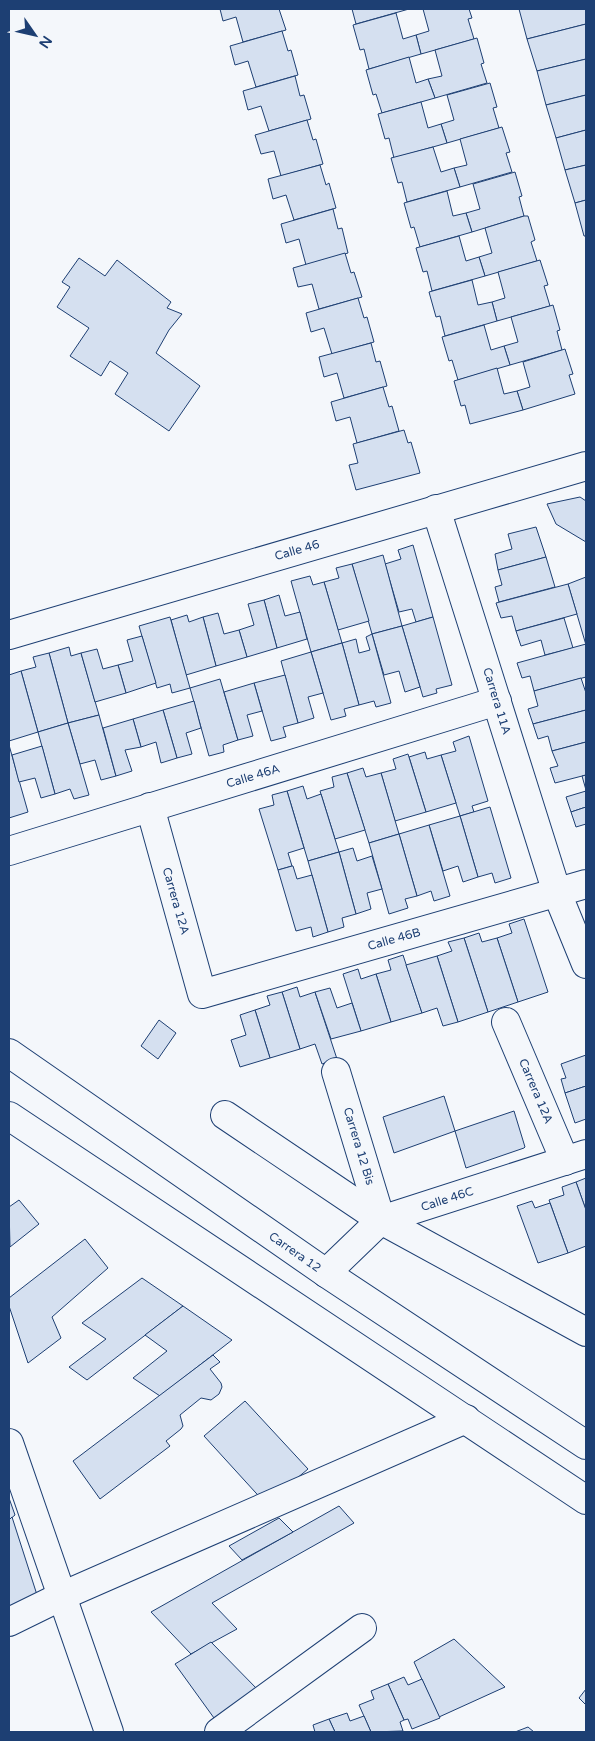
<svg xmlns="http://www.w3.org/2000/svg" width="595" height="1741" font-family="'Varela Round',sans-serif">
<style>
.building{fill:#d5e0f0;stroke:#1d3f73}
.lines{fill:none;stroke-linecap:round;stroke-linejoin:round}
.minor-casing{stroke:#1d3f73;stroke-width:30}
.primary-casing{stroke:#1d3f73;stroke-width:30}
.minor{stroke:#f4f7fb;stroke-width:28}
.primary{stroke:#f4f7fb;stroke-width:28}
.labels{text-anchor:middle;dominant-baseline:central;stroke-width:4;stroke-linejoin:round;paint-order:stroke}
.street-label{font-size:12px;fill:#1d3f73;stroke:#f4f7fb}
</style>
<rect width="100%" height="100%" fill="#f4f7fb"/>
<!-- building -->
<g class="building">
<path d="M220,9H279L286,30L243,42L236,17L223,21Z"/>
<path d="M352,9H409L356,24Z"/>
<path d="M423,9H469L472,18L468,19L474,39L421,54L416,35L429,31Z"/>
<path d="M519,9H586V24L527,39Z"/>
<path d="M396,13L403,39L416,35L421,54L369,69L364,49L360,50L353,25Z"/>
<path d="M586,24V59L537,71L527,39Z"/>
<path d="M282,31L288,51L291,50L298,75L256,87L248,61L235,65L230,46Z"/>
<path d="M477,38L484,63L481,64L487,83L435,98L428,79L442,76L435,50Z"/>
<path d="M409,57L416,83L428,79L435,98L382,113L376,94L373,95L366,70Z"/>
<path d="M586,59V95L546,105L537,71Z"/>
<path d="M295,76L300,96L304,95L311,119L269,131L261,106L248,110L243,91Z"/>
<path d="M490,83L497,107L493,108L499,128L447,143L441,124L454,120L447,95Z"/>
<path d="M586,95V130L556,138L546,105Z"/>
<path d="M421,102L428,128L441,124L447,143L394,158L389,138L385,139L378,114Z"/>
<path d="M307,120L313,140L316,139L323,164L281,176L274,151L261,154L255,135Z"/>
<path d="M502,127L510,152L506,153L512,172L460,187L454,168L467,165L460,139Z"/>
<path d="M586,130V165L565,170L556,138Z"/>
<path d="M433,147L441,172L454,168L460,187L407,202L402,182L398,183L391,158Z"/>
<path d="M320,165L326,185L329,183L336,208L294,220L286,195L273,199L268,179Z"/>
<path d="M586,165V200L575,203L565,170Z"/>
<path d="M515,172L522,196L519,197L524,216L472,232L466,213L480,209L473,184Z"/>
<path d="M447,191L453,216L466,213L472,232L420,247L414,227L411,228L404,203Z"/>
<path d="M586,200V236H584L575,203Z"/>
<path d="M333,209L338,229L342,228L348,253L306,265L299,239L286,243L281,224Z"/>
<path d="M524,216H528L535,240L531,242L537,261L485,276L479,257L492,253L485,228Z"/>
<path d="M459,236L466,261L479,257L485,276L432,291L427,271L423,272L416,248Z"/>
<path d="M345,253L351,273L354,272L362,297L319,309L312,284L298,287L293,268Z"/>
<path d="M79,258L105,276L117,260L171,302L167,308L182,314L169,330L156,353L200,386L169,431L115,394L128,373L110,361L101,376L70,356L89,328L57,307L70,287L62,282Z"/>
<path d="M540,260L548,285L544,286L550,306L497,321L492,302L505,298L498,272Z"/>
<path d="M472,280L478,305L492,302L497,321L445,336L440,316L436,317L429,292Z"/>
<path d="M358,298L364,318L367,317L374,342L332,354L324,328L311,332L306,313Z"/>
<path d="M553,305L560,330L557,331L562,350L510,365L504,346L518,342L511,317Z"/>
<path d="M484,325L491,350L504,346L510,365L458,380L452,360L449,361L442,337Z"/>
<path d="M371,343L376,362L380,361L387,386L344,398L337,373L324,377L319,357Z"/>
<path d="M565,349L573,374L569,375L575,394L523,410L517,391L530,387L523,362Z"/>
<path d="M497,368L504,394L517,391L523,410L470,424L465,405L461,406L454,381Z"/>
<path d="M383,387L389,407L392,406L399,431L357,443L350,417L336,421L331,402Z"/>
<path d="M404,430L408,443L411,442L420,473L356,490L349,465L358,463L353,444Z"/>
<path d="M580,497L586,501V542L556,524L547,504Z"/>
<path d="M536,527L546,557L498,570L495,554L512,549L508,534Z"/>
<path d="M413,545L433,617L416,622L412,609L399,612L385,564L401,559L398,550Z"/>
<path d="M383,555L402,626L372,634L352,564Z"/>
<path d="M546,557L555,587L499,602L495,587L502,585L498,570Z"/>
<path d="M352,564L369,621L338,630L324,582L339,578L336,568Z"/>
<path d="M310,576L313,585L324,582L342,643L311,652L291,581Z"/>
<path d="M586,577V645L568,584Z"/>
<path d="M568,584L577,614L516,631L512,616L501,618L496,603Z"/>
<path d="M279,595L285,616L300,612L307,639L277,648L264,600Z"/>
<path d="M264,600L277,648L247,657L239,630L254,625L248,604Z"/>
<path d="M218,613L224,634L239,630L247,657L216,666L203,617Z"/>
<path d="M187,615L189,622L203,617L216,666L186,675L171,620Z"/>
<path d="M170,617L190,688L172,693L170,684L157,688L139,626Z"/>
<path d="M433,617L452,685L436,689L437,693L423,697L402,626Z"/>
<path d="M564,618L573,648L545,655L541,640L521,646L516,631Z"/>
<path d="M402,626L420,687L405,692L399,671L384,675L372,634Z"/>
<path d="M372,634L391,703L376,707L374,701L359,705L342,643L356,639L359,653L370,650L366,637Z"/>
<path d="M142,636L156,683L126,693L118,665L133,661L127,640Z"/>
<path d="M342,643L359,705L344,709L346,716L331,720L311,652Z"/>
<path d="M586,644V677L534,691L530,676L522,678L517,663Z"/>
<path d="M69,647L71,656L81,653L99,715L68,723L49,653Z"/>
<path d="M97,649L103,669L118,665L126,693L95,702L81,653Z"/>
<path d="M311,652L323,693L308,697L314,718L298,723L281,661Z"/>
<path d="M49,653L68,723L38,732L21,671L36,667L33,657Z"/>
<path d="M21,671L38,732L9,741V675Z"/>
<path d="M285,675L298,723L283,727L286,737L271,741L254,683Z"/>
<path d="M581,678L586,693V710L533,724L528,709L538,706L534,691Z"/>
<path d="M220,679L238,740L223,745L224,752L209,756L190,688Z"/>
<path d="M254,683L262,711L247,715L253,736L238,740L224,692Z"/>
<path d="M194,701L201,728L186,733L192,754L177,758L163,710Z"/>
<path d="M163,710L177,758L161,763L156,742L141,747L133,719Z"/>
<path d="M586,710V742L552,751L548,736L538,739L533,724Z"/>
<path d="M99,715L116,776L101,780L95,760L80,764L68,723Z"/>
<path d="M133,719L141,747L125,750L132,771L116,776L103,728Z"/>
<path d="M68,723L89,795L74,799L70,789L55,794L38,732Z"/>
<path d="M469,736L488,801L472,806L474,812L460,816L441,755L456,751L453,742Z"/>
<path d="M586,742V775L555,783L550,768L558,766L552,751Z"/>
<path d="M9,745L28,812L9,818Z"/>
<path d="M42,746L55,794L41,798L35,778L19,782L12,755Z"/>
<path d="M425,752L427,759L441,755L456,803L426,812L409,757Z"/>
<path d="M408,754L426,812L395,821L381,773L396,769L393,759Z"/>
<path d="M363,768L366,777L381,773L399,834L369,843L347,773Z"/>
<path d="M347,773L365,830L335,839L320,791L334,787L332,777Z"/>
<path d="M586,775V790L582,776Z"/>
<path d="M303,786L307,799L321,794L339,852L308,861L287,791Z"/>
<path d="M287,791L304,848L288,853L292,866L278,870L259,809L274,805L272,795Z"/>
<path d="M586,791V807L571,812L566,797Z"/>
<path d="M490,807L511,878L495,883L492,873L478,877L460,816Z"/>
<path d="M586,807V824L576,827L571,812Z"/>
<path d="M460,816L478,877L463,882L458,866L443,871L429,825Z"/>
<path d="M429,825L450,896L434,901L431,891L417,896L399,834Z"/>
<path d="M399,834L417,896L405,899L408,908L389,914L369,843Z"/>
<path d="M353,848L357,861L372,856L382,889L367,893L371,909L356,914L339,852Z"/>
<path d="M339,852L356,914L342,918L344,927L328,932L308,861Z"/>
<path d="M292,866H293L297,879L312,875L328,932L313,937L311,927L296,931L278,870Z"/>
<path d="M524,919L548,992L518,1002L497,938L512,933L509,924Z"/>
<path d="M479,933L482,942L497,938L518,1002L488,1012L464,938Z"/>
<path d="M464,938L488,1012L458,1022L437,956L452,951L448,942Z"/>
<path d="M403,955L422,1013L391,1022L376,974L391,970L388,960Z"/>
<path d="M437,956L458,1022L443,1026L437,1008L422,1013L406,965Z"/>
<path d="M358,969L361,979L376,974L391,1022L361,1031L343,974Z"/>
<path d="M297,987L300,997L315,992L337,1059L322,1064L315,1044L300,1049L282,992Z"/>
<path d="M330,988L337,1008L352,1003L361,1031L331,1039L315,992Z"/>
<path d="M282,992L300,1049L270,1058L255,1010L270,1005L267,996Z"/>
<path d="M255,1010L270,1058L240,1067L231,1040L246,1035L240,1015Z"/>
<path d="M159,1020L176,1033L158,1059L141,1046Z"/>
<path d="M586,1055V1086L565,1093L561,1079L566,1078L561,1064Z"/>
<path d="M586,1086V1119L575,1123L565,1093Z"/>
<path d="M444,1096L455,1131L394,1153L383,1117Z"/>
<path d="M514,1111L525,1147L524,1148L466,1168L455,1131Z"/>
<path d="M586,1178V1210L576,1182Z"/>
<path d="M576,1182L586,1210V1246L568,1253L549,1200L564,1195L562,1187Z"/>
<path d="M19,1200L39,1224L10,1247L9,1207Z"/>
<path d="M532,1201L535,1208L550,1203L568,1253L538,1263L517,1206Z"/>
<path d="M85,1239L108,1268L52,1317L61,1338L28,1363L9,1306V1298Z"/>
<path d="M142,1278L183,1306L87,1380L69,1367L106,1339L82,1323Z"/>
<path d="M183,1306L232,1340L160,1396L133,1378L167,1351L145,1335Z"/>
<path d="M213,1355L220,1362L210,1369L221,1383L222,1387L219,1394L211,1400L201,1398L180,1415L183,1426L181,1429L166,1441L170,1446L100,1499L73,1461Z"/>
<path d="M245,1401L308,1469L266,1504L204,1436Z"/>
<path d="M9,1498L15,1515L9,1520Z"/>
<path d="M339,1506L354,1523L212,1603L237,1629L191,1654L151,1612Z"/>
<path d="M12,1517L38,1598L9,1610V1520Z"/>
<path d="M279,1518L293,1532L242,1560L229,1546Z"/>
<path d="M454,1639L505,1687L439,1717L414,1662Z"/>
<path d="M211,1642L259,1691L214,1718L175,1664Z"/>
<path d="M404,1677L408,1685L422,1679L440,1718L412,1729L408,1719L404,1720L388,1684Z"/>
<path d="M388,1684L404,1720L400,1722L403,1731L371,1732L359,1705L374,1699L371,1691Z"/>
<path d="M586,1689V1705L579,1698Z"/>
<path d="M347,1713L350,1721L364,1716L371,1732H335L329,1719Z"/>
<path d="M329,1719L335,1732H315L313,1725Z"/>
<path d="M528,1727L534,1732H515Z"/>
</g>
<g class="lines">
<!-- minor casing -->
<g class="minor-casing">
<g id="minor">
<path d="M436,509L557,893L586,964"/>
<path d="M9,635L586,466"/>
<path d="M150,807L202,994L586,884"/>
<path d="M9,851L497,701"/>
<path d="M506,1022L565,1161"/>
<path d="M336,1072L381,1220"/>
<path d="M225,1115L381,1220L586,1332"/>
<path d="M326,1273L381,1220L586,1154"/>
<path d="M9,1443L109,1732"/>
<path d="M9,1622L62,1596L466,1419"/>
<path d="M219,1732L362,1628"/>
</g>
</g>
<!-- primary casing -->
<g class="primary-casing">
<g id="primary">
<path d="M9,1053L326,1273L586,1445"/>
<path d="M9,1116L586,1500"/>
</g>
</g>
<!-- minor -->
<use href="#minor" class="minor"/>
<!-- primary -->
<use href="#primary" class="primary"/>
</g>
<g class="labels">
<!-- street labels -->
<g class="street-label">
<text transform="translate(297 550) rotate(-16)">Calle 46</text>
<text transform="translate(497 701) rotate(73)">Carrera 11A</text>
<text transform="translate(253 776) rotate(-17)">Calle 46A</text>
<text transform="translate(176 901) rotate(74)">Carrera 12A</text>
<text transform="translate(394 939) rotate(-16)">Calle 46B</text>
<text transform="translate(536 1091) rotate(67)">Carrera 12A</text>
<text transform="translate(359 1146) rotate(73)">Carrera 12 Bis</text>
<text transform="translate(447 1199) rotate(-18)">Calle 46C</text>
<text transform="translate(295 1252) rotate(35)">Carrera 12</text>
</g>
</g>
<!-- border -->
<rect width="595" height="1741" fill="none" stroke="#1d3f73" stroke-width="20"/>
<!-- north arrow -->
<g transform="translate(35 35) rotate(124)" stroke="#f4f7fb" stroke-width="4" paint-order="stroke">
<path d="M0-4L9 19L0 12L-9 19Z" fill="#1d3f73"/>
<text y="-8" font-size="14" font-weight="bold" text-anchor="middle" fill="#1d3f73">N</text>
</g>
</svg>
